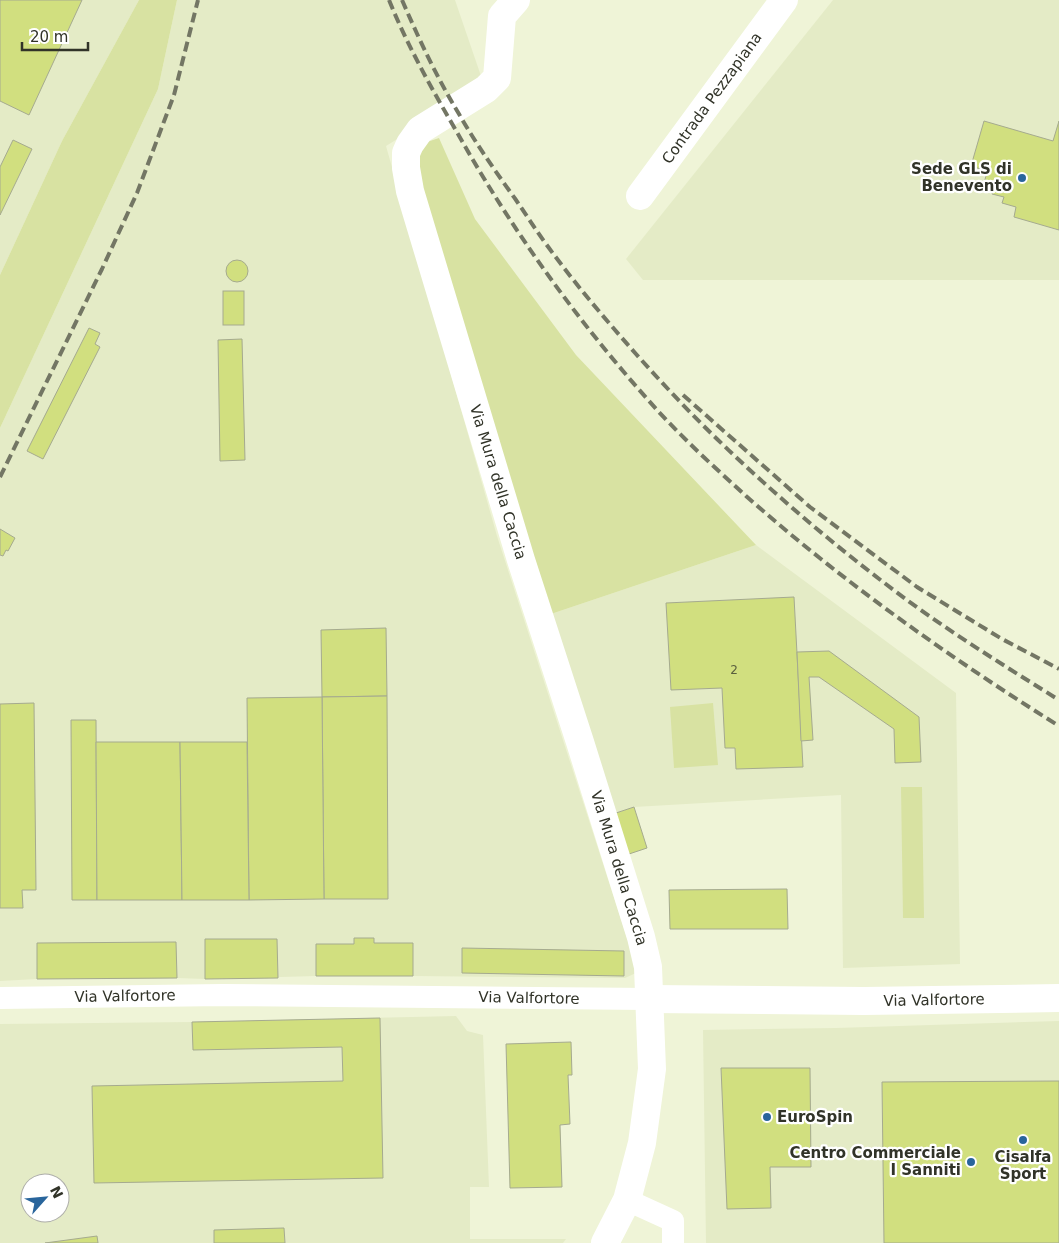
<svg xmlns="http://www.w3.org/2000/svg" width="1059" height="1243" font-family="'DejaVu Sans',sans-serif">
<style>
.built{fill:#e4ebc6;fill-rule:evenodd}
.green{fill:#d8e2a2}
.building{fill:#d1df7f;stroke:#a5aa8f}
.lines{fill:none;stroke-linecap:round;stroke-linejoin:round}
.street{stroke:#fff;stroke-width:22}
.secondary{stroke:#fff;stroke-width:28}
.rail{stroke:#737664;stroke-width:4;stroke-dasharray:10 5;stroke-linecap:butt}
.poi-dot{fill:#29659c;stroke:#fff;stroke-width:2}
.labels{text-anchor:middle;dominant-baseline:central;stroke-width:4.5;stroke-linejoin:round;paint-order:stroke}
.number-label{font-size:12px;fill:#595e3e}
.street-label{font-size:15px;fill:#313328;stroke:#fff}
.poi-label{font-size:15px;font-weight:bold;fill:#313328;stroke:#fff;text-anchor:end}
</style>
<rect width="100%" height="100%" fill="#eff4d7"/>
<!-- built -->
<g class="built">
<path d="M0,0H139L62,141L0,275Z"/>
<path d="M177,0H455L482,79L480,88L386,146L497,536L638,972L625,978L413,976H316L205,979L177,978L37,979L0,981V428L158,89Z"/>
<path d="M833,0H1059V280H643L626,259Z"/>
<path d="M756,545L956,693L960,964L843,968L841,795L634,807L610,815L548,615Z"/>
<path d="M456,1016L467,1031L483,1035L489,1187H470V1239H566L563,1243H0V1024L192,1022ZM30,1183H60V1213H30Z"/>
<path d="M1059,1021V1243H706L703,1030L836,1028Z"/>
</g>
<!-- green -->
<g class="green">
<path d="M139,0H177L158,89L0,428V275L62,141Z"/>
<path d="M439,138L475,219L576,355L756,545L548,615L414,163L421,144Z"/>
<path d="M713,703L718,765L674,768L670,707Z"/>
<path d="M901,787H922L924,918H903Z"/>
</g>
<!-- building -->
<g class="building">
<path d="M0,0H82L29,115L0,101Z"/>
<path d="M984,121L1053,141L1059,121V230L1014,217L1016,207L1002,203L1004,197L992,194L994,187L984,184L987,171L971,166Z"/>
<path d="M13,140L32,149L0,215V167Z"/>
<circle cx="237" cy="271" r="11"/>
<rect x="223" y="291" width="21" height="34"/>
<path d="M89,328L100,333L95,344L100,347L43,459L27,451Z"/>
<path d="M242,339L245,460L220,461L218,340Z"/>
<path d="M0,529L15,538L8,551L6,550L3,556L0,555Z"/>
<path d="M794,597L803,767L736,769L735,748H725L722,688L671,690L666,603Z"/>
<path d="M386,628L387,696L322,697L321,630Z"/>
<path d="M829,651L919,717L921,762L895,763L894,729L819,677H809L813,740L801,741L797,652Z"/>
<path d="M387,696L388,899H324L322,697Z"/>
<path d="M322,697L324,899L249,900L247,698Z"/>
<path d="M34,703L36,890H22L23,908H0V704Z"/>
<path d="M71,720H96L97,900H72Z"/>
<path d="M96,742H180L182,900H97Z"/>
<path d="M180,742H247L249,900H182Z"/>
<path d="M634,807L647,848L623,856L610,815Z"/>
<path d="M787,889L788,929H670L669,890Z"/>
<path d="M354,938H374V943H413V976H316V944H354Z"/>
<path d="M205,939H277L278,978L205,979Z"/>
<path d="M176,942L177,978L37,979V943Z"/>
<path d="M462,948L624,951V976L462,973Z"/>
<path d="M380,1018L383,1178L94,1183L92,1086L343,1081L342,1047L193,1050L192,1022Z"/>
<path d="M571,1042L572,1075H568L570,1124L560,1125L562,1187L510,1188L506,1044Z"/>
<path d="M721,1068H810L811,1167H770L771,1208L727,1209Z"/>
<path d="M1059,1081V1243H884L882,1082Z"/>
<path d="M284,1228L285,1243H214V1230Z"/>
<path d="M97,1236L98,1243H45Z"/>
</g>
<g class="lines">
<!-- street -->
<g class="street">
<path d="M0,998L223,995L650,999"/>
<path d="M627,1200L673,1221V1243"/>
</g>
<!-- secondary -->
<g class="secondary">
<path d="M516,0L502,16L497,78L486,89L420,130L410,144L406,153V168L410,191L521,560L580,742L641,937L648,967L652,1069L642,1143L627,1200L605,1243"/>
<path d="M640,196L784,0"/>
<path d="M650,999L864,1001L1059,998"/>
</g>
<!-- rail -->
<g class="rail">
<path d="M389,0C408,47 433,91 458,134C512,230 576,319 649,401C679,435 713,466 746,496C843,582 949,657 1059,726"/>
<path d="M402,0C419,39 437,78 459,114C476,144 496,172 516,200C527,216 537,232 549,248C576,285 606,320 636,354C662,383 689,412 717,439C777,497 841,551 907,600C956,636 1008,668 1059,700"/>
<path d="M683,395L810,507L917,587L1002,639L1059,669"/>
<path d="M0,477L102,269L137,193L174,95L198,0"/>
</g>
</g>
<!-- markers -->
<g class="poi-dot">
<circle cx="1022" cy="178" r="5"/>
<circle cx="767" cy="1117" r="5"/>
<circle cx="1023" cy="1140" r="5"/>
<circle cx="971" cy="1162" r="5"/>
</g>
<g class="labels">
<!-- number labels -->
<g class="number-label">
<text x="734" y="670">2</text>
</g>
<!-- street labels -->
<g class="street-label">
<text transform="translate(712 98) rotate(-54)">Contrada Pezzapiana</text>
<text transform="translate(498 482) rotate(73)">Via Mura della Caccia</text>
<text transform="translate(619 868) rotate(73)">Via Mura della Caccia</text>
<text transform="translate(125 996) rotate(-1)">Via Valfortore</text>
<text transform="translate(529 998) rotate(1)">Via Valfortore</text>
<text transform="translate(934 1000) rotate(-1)">Via Valfortore</text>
</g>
<!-- poi labels -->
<g class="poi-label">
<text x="1012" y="169">Sede GLS di<tspan x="1012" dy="17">Benevento</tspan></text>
<text x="777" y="1117" text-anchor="start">EuroSpin</text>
<text x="961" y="1153">Centro Commerciale<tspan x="961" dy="17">I Sanniti</tspan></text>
<text x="1023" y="1157" text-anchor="middle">Cisalfa<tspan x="1023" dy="17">Sport</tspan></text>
</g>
</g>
<!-- north arrow -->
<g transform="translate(45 1198) rotate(63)"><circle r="24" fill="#ffffff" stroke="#adada9"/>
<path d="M0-4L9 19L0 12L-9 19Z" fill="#29659c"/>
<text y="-8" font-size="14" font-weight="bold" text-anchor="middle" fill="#313328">N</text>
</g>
<!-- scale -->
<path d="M22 42v8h66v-8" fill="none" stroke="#313328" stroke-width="2.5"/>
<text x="30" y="42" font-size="15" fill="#313328" stroke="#ffffff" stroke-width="4" paint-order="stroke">20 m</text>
</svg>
